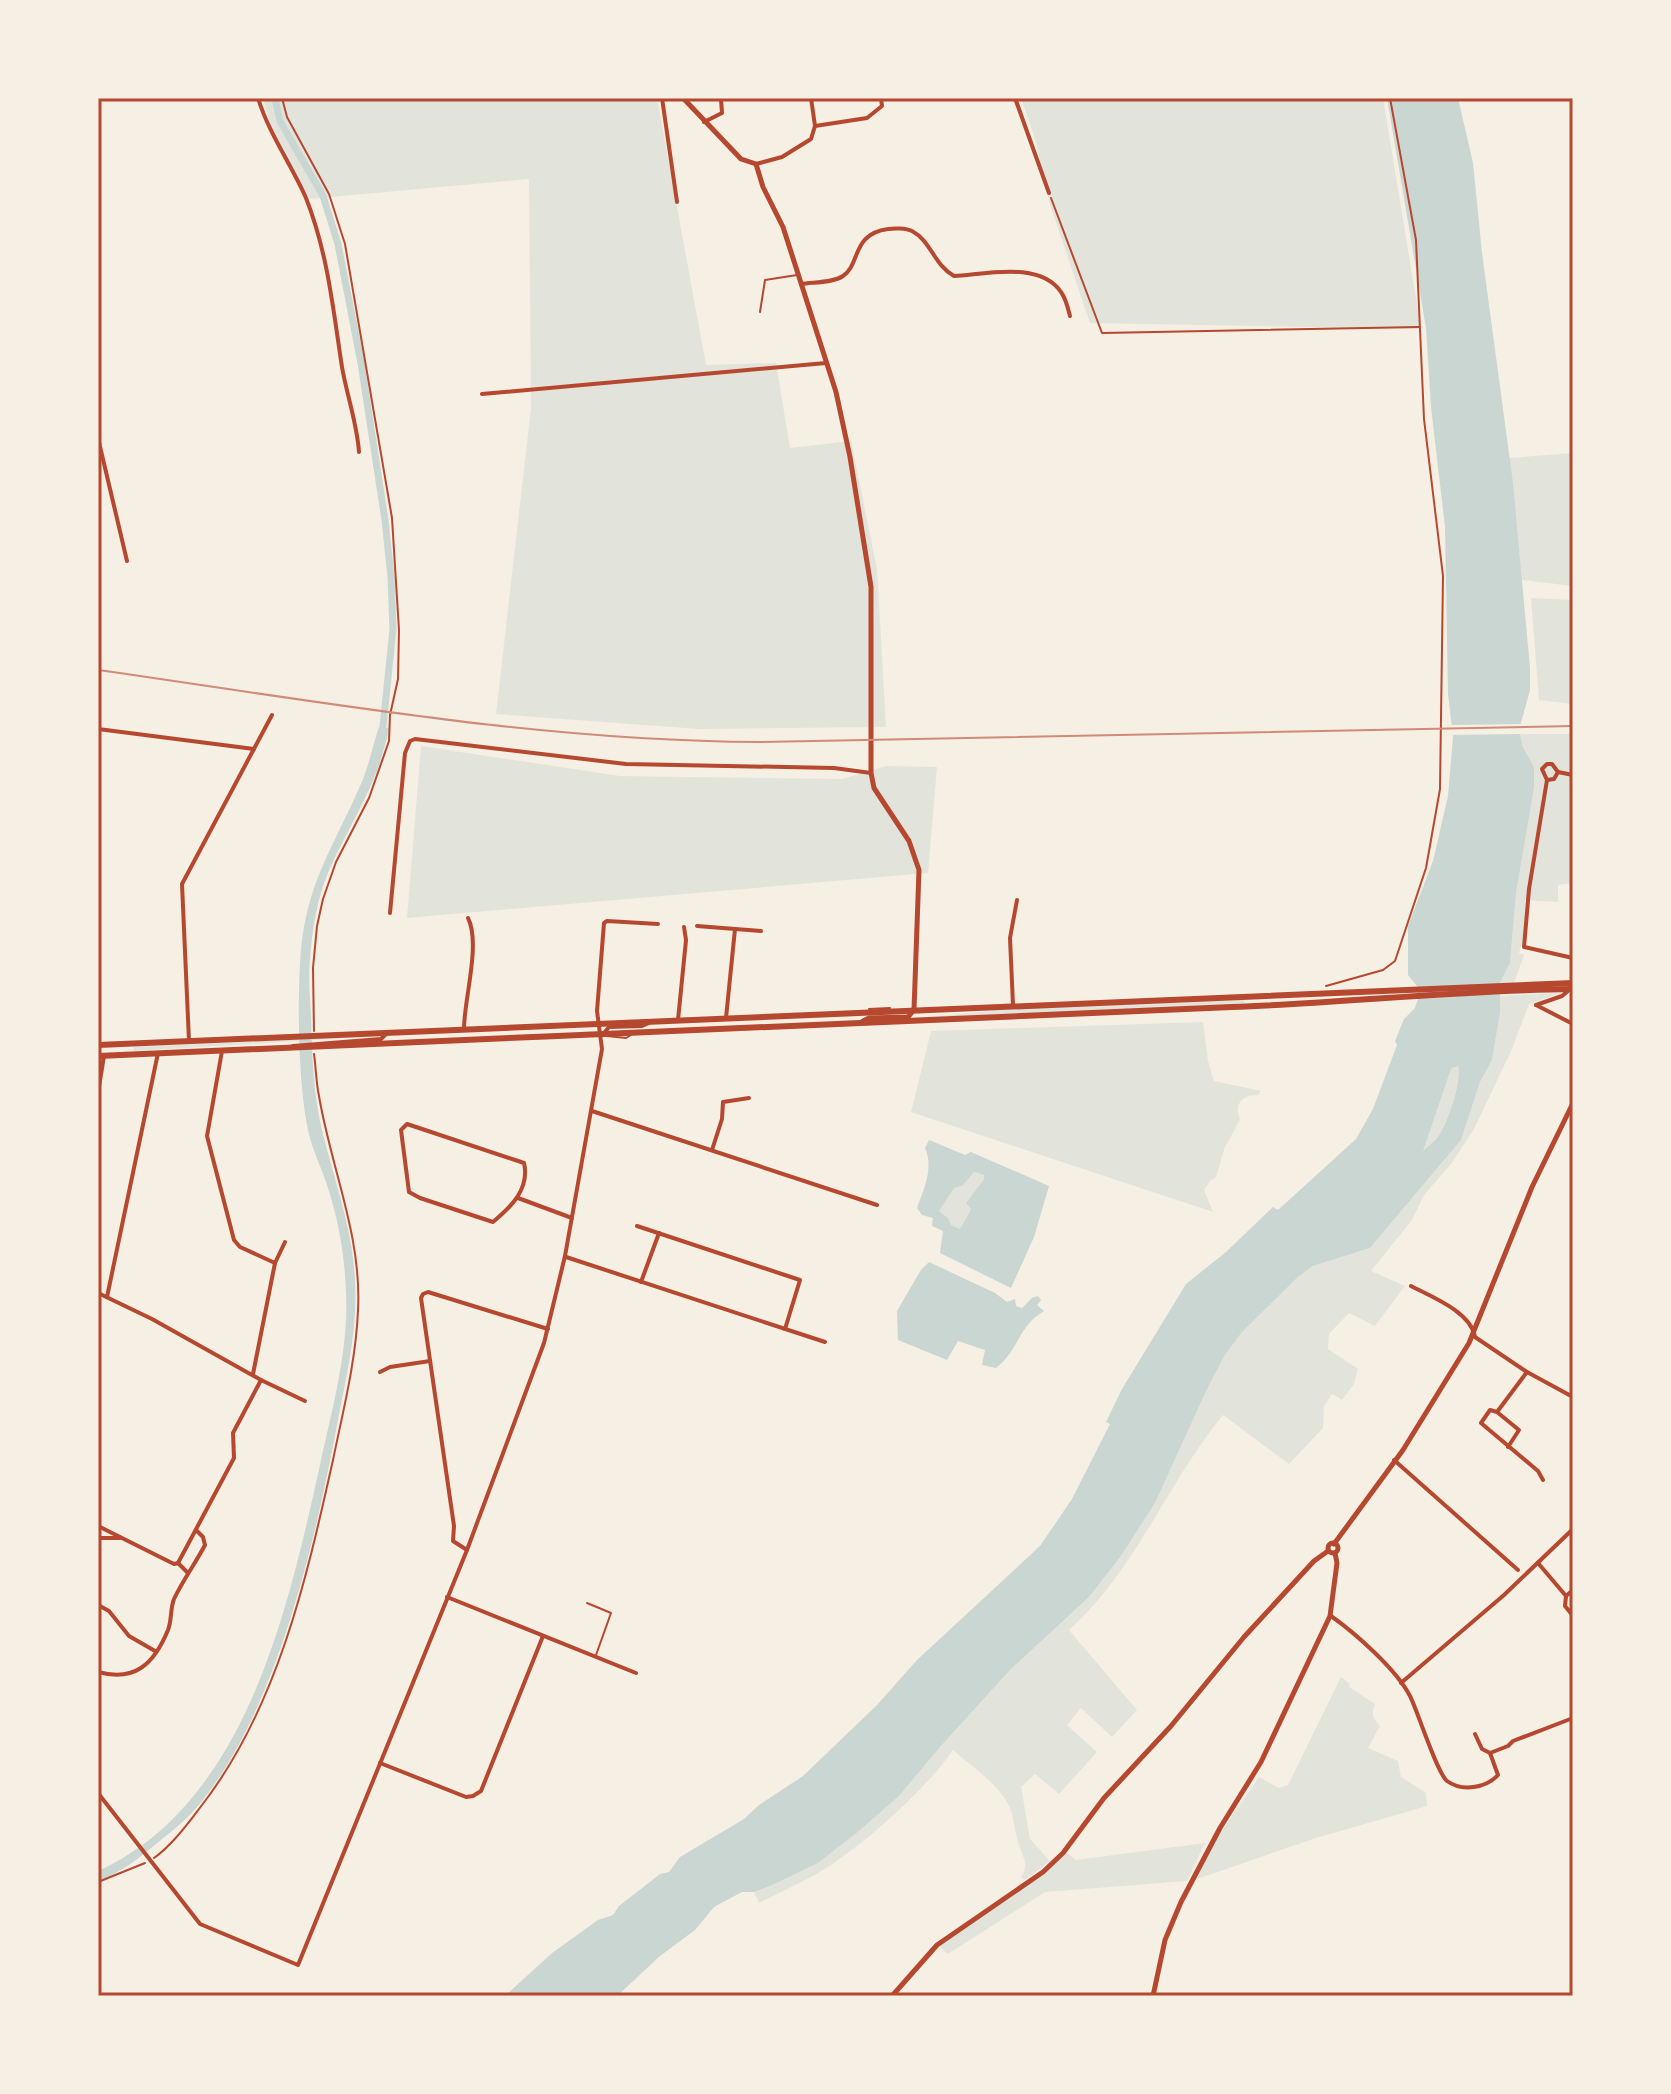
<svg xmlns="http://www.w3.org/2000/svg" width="1671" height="2094" font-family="'Golos Text',sans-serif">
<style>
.green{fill:#e2e4dc}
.water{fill:#c9d6d2;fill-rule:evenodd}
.pier{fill:#f6efe4}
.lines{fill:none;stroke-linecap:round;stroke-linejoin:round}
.canal{stroke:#c9d6d2;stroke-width:7}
.path{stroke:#b5482f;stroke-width:2}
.service{stroke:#b5482f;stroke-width:2}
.minor{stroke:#b5482f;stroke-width:4}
.tertiary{stroke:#b5482f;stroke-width:5}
.primary{stroke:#b5482f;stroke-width:6}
.rail{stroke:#cf8b77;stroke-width:2}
.neatline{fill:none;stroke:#b5482f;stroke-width:3}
</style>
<rect width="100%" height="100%" fill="#f6efe4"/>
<!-- green -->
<g class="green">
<path d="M263,98H657L706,365L776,363L790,448L851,441L877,569L886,727L699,729L496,714L531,408L529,179L309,199L275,140Z"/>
<path d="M1021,98H1383L1421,329L1090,323L1050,205L1035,139Z"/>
<path d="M1573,453V586L1522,580L1509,458Z"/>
<path d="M1531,598L1573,600V704L1539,700Z"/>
<path d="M1520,734H1573V883L1558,885V902L1525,900L1524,935L1519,953L1524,955L1514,983H1500L1510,963L1516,893L1534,788V767L1523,747Z"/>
<path d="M421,746L620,776L842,779L886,766L937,767L928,873L407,918Z"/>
<path d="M1560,993L1529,1004L1512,1049L1474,1129L1451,1164L1424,1195L1412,1220L1371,1271L1405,1286L1375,1326L1349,1313L1329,1334L1328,1349L1358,1369L1354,1384L1342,1400L1332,1394L1324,1406L1323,1428L1289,1464L1223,1415C1167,1483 1136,1570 1069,1630L1137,1710L1112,1737L1081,1708L1067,1725L1097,1752L1059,1794L1035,1774L1021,1787L1030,1839L1050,1861L1025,1880L1021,1877C1030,1864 1022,1856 1018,1842C1014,1830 1014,1814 1008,1804C997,1783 971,1766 953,1750C927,1788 870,1839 831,1865C808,1880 783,1891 759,1903L754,1892L818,1863L859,1831L899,1796L940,1747L1011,1669L1089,1597L1121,1556L1155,1503L1208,1387L1225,1355L1242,1332L1298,1277L1313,1266L1370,1248L1461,1140L1480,1082L1492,1060L1500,1013L1498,996Z"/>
<path d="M1243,1000L1245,1002L1244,1004L931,1017L1007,1009Z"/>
<path d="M1203,1022L1208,1061L1214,1081L1261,1091L1258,1095C1241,1094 1234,1105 1240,1120L1225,1147L1216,1177L1210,1181L1204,1190L1213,1212L911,1112L931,1031Z"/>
<path d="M379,1036L134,1051L133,1047Z"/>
<path d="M1458,1065C1462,1082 1447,1126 1436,1139C1432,1144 1427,1148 1422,1153L1449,1075L1452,1068Z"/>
<path d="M974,1172L984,1175V1179L966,1203L971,1208L960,1229L951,1225L948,1218L939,1211L954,1188Z"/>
<path d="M1341,1677L1350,1684L1349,1687L1375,1704C1371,1714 1373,1719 1380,1726L1368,1748L1398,1761L1401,1777L1426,1793L1427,1806L1316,1838L1197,1879L1214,1842L1259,1777L1279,1788L1288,1785Z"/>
<path d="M1205,1843L1187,1881L1045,1892L948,1954L937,1945C982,1916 1028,1890 1067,1853L1076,1860Z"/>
</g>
<!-- water -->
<g class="water">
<path d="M1387,98H1458L1473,163L1482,253L1513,483L1530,668V690L1519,730L1523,747L1534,767V788L1516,893L1510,963L1500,983V1013L1492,1060L1480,1082L1461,1140L1370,1248L1313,1266L1298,1277L1242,1332L1225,1355L1208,1387L1155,1503L1121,1556L1089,1597L1011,1669L940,1747L899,1796L859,1831L818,1863L772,1885L754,1892H742L714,1907L695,1930L660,1956L617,1996H505L552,1953L598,1920L613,1915L619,1906L660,1874L669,1872L680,1857L744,1819L759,1805L803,1776L877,1705L917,1660L1040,1546L1072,1499L1110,1424L1106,1422L1122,1389L1186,1284L1226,1252L1273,1207L1278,1210L1356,1139L1373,1109L1397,1045L1395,1041L1404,1019L1415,1008L1418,999L1417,986L1408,975V926L1433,861L1448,796L1453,737L1448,694L1445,527L1431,407L1426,328ZM1458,1066C1462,1082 1447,1125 1437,1138C1433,1143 1427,1147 1423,1151L1449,1075L1452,1068Z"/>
<path d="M379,727L389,728C377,788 351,820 328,873C317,899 312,930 310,959C308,977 310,997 311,1015C312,1056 313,1095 323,1134C335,1183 353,1230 355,1281C358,1330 346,1377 337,1425C315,1542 277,1707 202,1801C189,1818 172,1831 156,1844C138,1859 120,1873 98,1881V1871C246,1804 288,1609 320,1465C332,1410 349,1349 346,1293C345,1258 339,1222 328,1188C322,1168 312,1150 308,1130C298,1080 297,999 301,949C308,880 334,846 360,786C369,767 372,747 379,727Z"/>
<path d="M929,1140L965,1155L971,1152L1049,1186L1034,1237L1011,1288L940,1253L943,1231L932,1226L933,1218L922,1215L917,1208C924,1189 934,1167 925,1148ZM974,1172L984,1175V1179L966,1203L971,1209L960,1229L951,1225L948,1218L939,1211L954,1188L963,1185Z"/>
<path d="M929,1262L995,1293L1007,1302L1015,1299L1016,1306L1022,1308L1032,1298L1038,1296L1041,1300L1037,1305L1044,1311C1018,1326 1019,1350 996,1368L982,1365L985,1350L958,1341L947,1360L898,1340L897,1311L921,1270Z"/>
</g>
<!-- pier -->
<path class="pier" d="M1525,724L1524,734L1448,735V725Z"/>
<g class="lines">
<!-- canal -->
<path class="canal" d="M275,98L280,121L323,196L338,244L361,363L385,520L391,577L393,629L382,736"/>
<!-- path -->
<g class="path">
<path d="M282,98L287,117L329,194L345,244L392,518L399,630L398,679L390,715L389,741L369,798L336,862L323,899L317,926L313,968L314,1031"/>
<path d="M1051,198L1102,333L1419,327"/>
<path d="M1326,986L1383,970L1395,961L1426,868L1440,789L1443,576L1424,419L1416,240L1390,98"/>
<path d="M154,1858C171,1846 186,1826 199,1809C277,1710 306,1581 333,1460C343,1411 356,1361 358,1310C362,1236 331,1168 319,1096C316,1082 316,1068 314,1054"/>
<path d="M98,1882L145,1863"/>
</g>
<!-- service -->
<g class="service">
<path d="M760,312L765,280L797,275"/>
<path d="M869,1009L890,1008"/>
<path d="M607,1036L626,1038L631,1035"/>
<path d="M587,1603L611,1613L596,1655"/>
</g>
<!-- minor -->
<g class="minor">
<path d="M258,98C269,134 291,164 306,198C328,254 333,309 342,367C347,396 357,423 359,452"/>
<path d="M662,98L677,202"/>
<path d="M1015,98L1049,193"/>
<path d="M704,122L722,113L721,99"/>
<path d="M815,126L867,118L882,106L881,98"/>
<path d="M756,164L782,157L811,139L815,126L811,98"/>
<path d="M801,284C813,282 833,283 843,276C861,264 851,234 888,229C894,228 906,228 912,231C931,241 934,265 954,276C987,274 1040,261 1061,292C1066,299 1068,308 1070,316"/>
<path d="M482,394L826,363"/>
<path d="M98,438L127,561"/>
<path d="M98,729L254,749"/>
<path d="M1558,772L1552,764H1547L1542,769L1547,780L1529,889L1524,947L1573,958"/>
<path d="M1558,772L1573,775"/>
<path d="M1547,780L1554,779L1558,772"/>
<path d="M390,913L405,753L410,741L415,739L626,764L834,768L871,773"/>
<path d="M697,926L761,931"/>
<path d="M1013,1005L1010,938L1017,900"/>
<path d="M1536,1005L1573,1024"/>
<path d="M1536,1005L1562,996L1569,990"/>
<path d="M726,1018L735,929"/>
<path d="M678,1020L686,940L684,927"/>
<path d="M464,1029C464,999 481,944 468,918"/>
<path d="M604,1033L609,1027L642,1026L649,1023"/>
<path d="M189,1041L182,884L272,715"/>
<path d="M293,1046L381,1039L386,1034"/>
<path d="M222,1051L207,1136L234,1240L240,1247L275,1263"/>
<path d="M98,1093L104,1056"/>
<path d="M592,1111L877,1205"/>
<path d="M407,1124L524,1163C530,1189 511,1207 493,1222L420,1198L409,1192L401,1130Z"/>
<path d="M712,1150L722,1119L723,1102L749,1098"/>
<path d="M518,1198L572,1218"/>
<path d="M637,1226L800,1280L785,1329"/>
<path d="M566,1257L825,1342"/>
<path d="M641,1282L659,1233"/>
<path d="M1411,1286C1432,1297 1471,1312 1475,1337L1527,1372L1573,1397"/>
<path d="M98,1293L152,1319L261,1380L233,1433L234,1458L178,1563"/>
<path d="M107,1297L158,1053"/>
<path d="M380,1372L390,1367L430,1361"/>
<path d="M1527,1372L1497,1412L1490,1410L1481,1423L1538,1471L1543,1480"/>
<path d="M253,1374L275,1263L285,1242"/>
<path d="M261,1380L305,1401"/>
<path d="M1497,1412L1519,1430L1508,1447"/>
<path d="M1394,1460L1518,1570"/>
<path d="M98,1526L174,1564L178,1563L188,1573"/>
<path d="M98,1538H120"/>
<path d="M467,1550L453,1541L454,1526L421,1298L423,1294L428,1292L548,1329"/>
<path d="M1538,1563L1566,1596L1565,1606L1573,1616"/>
<path d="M1566,1596L1573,1590"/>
<path d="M447,1597L636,1673"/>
<path d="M98,1605L109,1611L129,1636L155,1651"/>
<path d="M1331,1616C1355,1633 1396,1669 1410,1696C1418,1712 1437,1773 1447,1781C1462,1792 1486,1788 1498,1775L1490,1753"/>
<path d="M98,1672C135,1682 154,1664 168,1630C172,1620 170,1609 174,1599C183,1580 195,1564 205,1545L203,1537L196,1530"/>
<path d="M1401,1683L1504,1595L1573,1529"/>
<path d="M1475,1734L1482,1749L1490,1753L1508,1746L1513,1741L1573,1718"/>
<path d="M380,1763L466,1797L473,1796L481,1791L543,1636"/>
<path d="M98,1793L200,1924L298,1965L467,1550L544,1343L565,1256L602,1049L597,1011L604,923L607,921L658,924"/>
</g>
<!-- tertiary -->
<g class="tertiary">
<path d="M683,98L741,159L756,164L763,187L783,227L836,392L850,457L871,587V773L874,788L909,841L919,870L914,1010"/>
<path d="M863,1021L869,1018L908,1017L913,1011"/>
<circle cx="1333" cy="1548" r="5"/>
<path d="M1334,1544L1403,1450L1469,1343L1532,1187L1573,1103"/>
<path d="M892,1996L937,1945L1043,1872L1063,1853L1104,1798L1171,1726L1244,1637L1314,1561L1328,1551"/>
<path d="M1153,1996L1165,1940L1181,1902L1220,1828L1261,1762L1330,1616L1337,1563L1335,1553"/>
</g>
<!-- primary -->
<g class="primary">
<path d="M98,1045L1573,983"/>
<path d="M98,1056C476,1040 854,1022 1232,1007C1346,1003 1459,990 1573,989"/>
</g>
<!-- rail -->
<path class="rail" d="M98,670C318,701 536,741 759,742L1573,726"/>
</g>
<!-- border -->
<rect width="1671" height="2094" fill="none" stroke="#f6efe4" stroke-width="200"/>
<rect x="100" y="100" width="1471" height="1894" class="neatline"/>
</svg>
